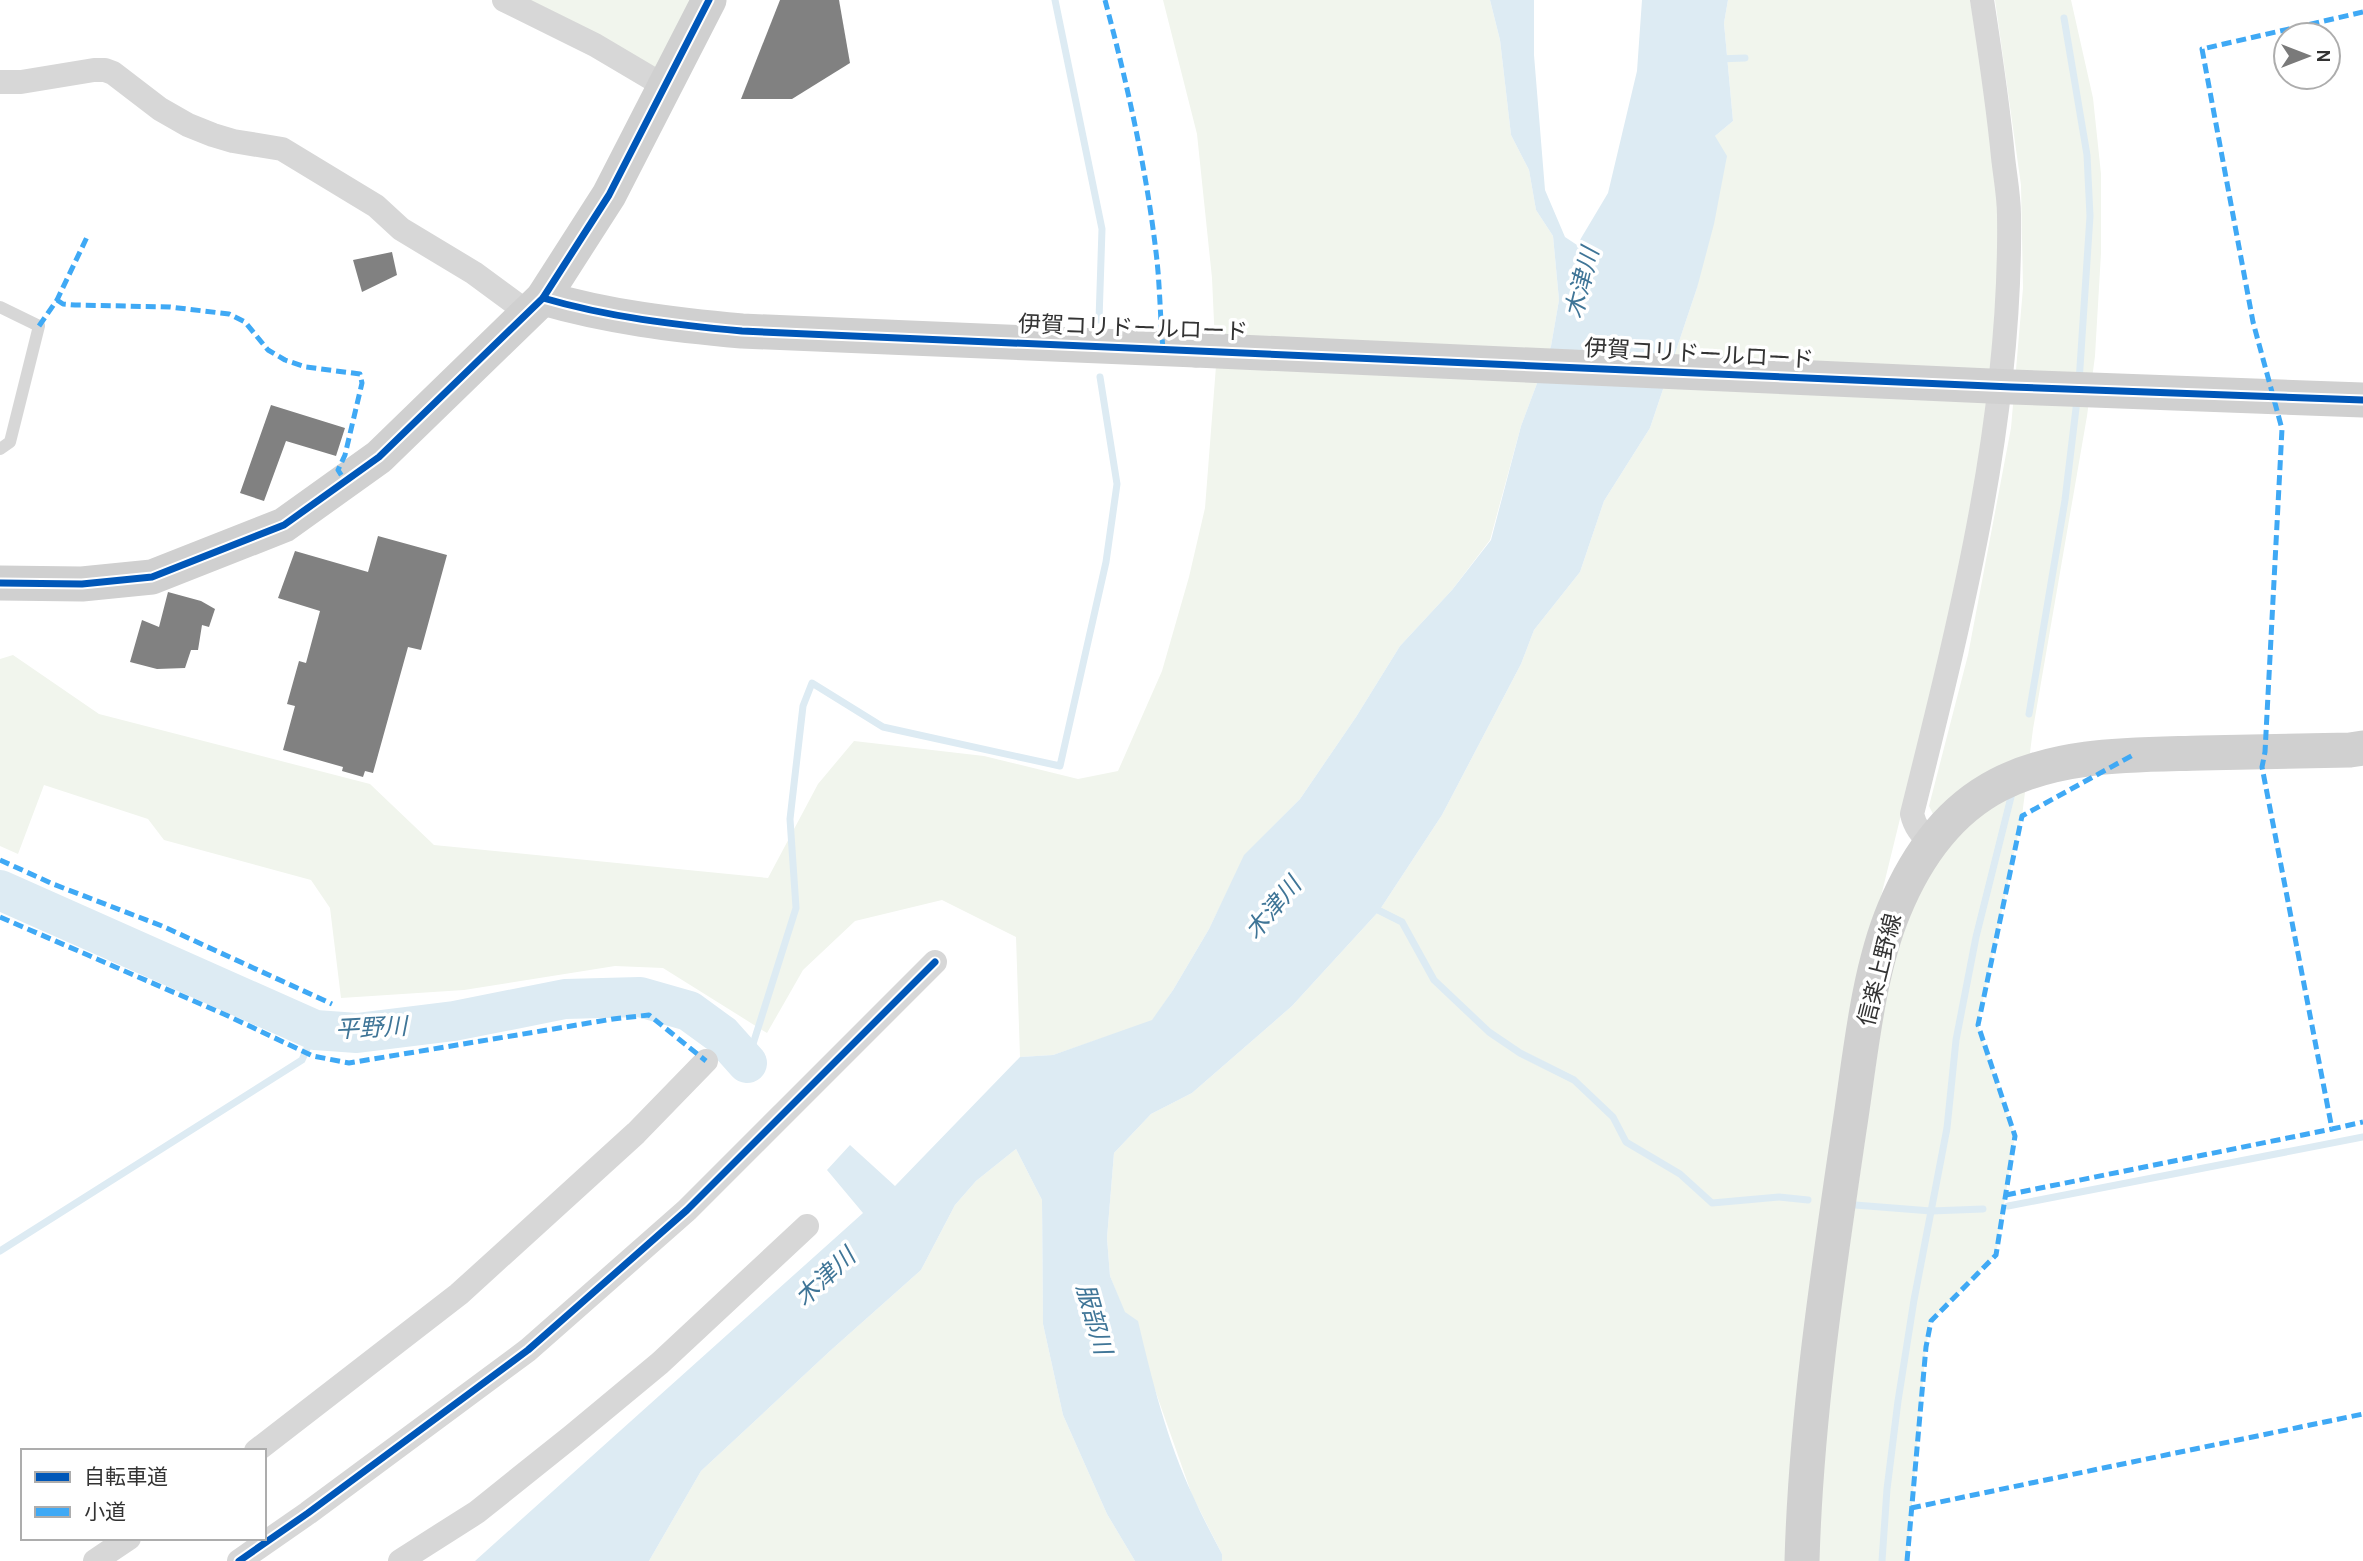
<svg xmlns="http://www.w3.org/2000/svg" width="2363" height="1561" font-family="Karla,'Noto Sans JP',sans-serif">
<style>
.green{fill:#f1f5ed}
.water{fill:#ddebf3}
.lines{fill:none;stroke-linecap:round;stroke-linejoin:round}
.stream{stroke:#ddebf3;stroke-width:7}
.river{stroke:#ddebf3;stroke-width:40}
.building{fill:#818181}
.lane{stroke:#d7d7d7;stroke-width:12}
.street{stroke:#d7d7d7;stroke-width:24}
.secondary{stroke:#d0d0d0;stroke-width:35}
.secondary-bridge{stroke:#d0d0d0;stroke-width:35}
.quiet{stroke:#3fa9f5;stroke-width:5;stroke-dasharray:10 5;stroke-linecap:butt}
.cycleway-casing{stroke:#fff;stroke-width:11}
.cycleway{stroke:#0057b8;stroke-width:7}
.labels{text-anchor:middle;dominant-baseline:central;stroke-width:7;stroke-linejoin:round;paint-order:stroke}
.street-label{font-size:23px;fill:#333;stroke:#fff}
.water-label{font-size:24px;font-style:italic;fill:#3f7597;stroke:#fff}
</style>
<rect width="100%" height="100%" fill="#fff"/>
<!-- green -->
<g class="green">
<path d="M517,0H700L666,70L651,72Z"/>
<path d="M1163,0H1490L1500,40L1511,135L1529,170L1536,210L1553,236L1559,300L1551,346L1521,426L1490,540L1452,590L1400,646L1356,717L1300,799L1245,855L1209,929L1173,990L1152,1021L1053,1055L1020,1057L1016,937L942,900L855,921L803,970L767,1033L663,968L615,966L464,990L341,998L330,908L311,880L164,840L148,819L44,785L18,854L0,846V659L13,655L99,714L370,784L434,845L768,878L818,784L854,741L984,756L1078,779L1118,771L1162,671L1189,577L1205,508L1216,366L1212,278L1197,134Z"/>
<path d="M1728,0H1970L1983,75L1998,204L1997,310L1985,439L1958,582L1873,929L1792,1561H1222V1554L1192,1495L1155,1390L1110,1276L1107,1238L1114,1153L1151,1114L1192,1093L1292,1006L1379,911L1442,815L1521,664L1534,630L1580,572L1604,501L1650,428L1697,288L1715,136L1733,121L1724,23Z"/>
<path d="M1995,0H2071L2093,98L2101,174V253L2095,356L2087,416L2033,729L2022,816L1978,1025L2015,1136L1996,1255L1931,1321L1926,1347L1907,1561H1814L1817,1470L1891,959L1925,878L1947,842L1929,806L1968,655L2011,428L2023,288L2021,185Z"/>
<path d="M1016,1149L1042,1200L1043,1324L1063,1415L1107,1514L1135,1561H649L701,1471L830,1351L921,1270L955,1205L976,1181Z"/>
</g>
<!-- water -->
<path class="water" d="M1490,0H1534V55L1545,190L1565,237L1577,245L1608,193L1637,71L1642,0H1728L1724,23L1733,121L1715,136L1727,156L1714,224L1697,288L1650,428L1604,501L1580,572L1534,630L1521,664L1442,815L1379,911L1292,1006L1192,1093L1151,1114L1114,1153L1107,1238L1110,1276L1125,1312L1138,1321C1152,1380 1167,1441 1193,1496C1202,1516 1212,1535 1222,1554V1561H1135L1107,1514L1063,1415L1043,1324L1042,1200L1016,1149L976,1181L955,1205L921,1270L830,1351L701,1471L649,1561H475L863,1213L827,1170L850,1145L895,1186L1020,1057L1053,1055L1152,1020L1173,990L1209,929L1244,855L1300,799L1356,717L1400,646L1452,590L1491,540L1521,426L1551,346L1559,300L1553,236L1536,210L1529,170L1511,135L1500,40Z"/>
<g class="lines">
<!-- stream -->
<g class="stream">
<path d="M1055,0L1102,229L1099,320"/>
<path d="M2064,18L2087,155L2090,216L2079,382"/>
<path d="M1718,59L1745,58"/>
<path d="M2029,714L2065,500L2077,400"/>
<path d="M1374,908L1402,922L1434,980L1489,1032L1520,1053L1574,1080L1613,1117L1626,1142L1680,1174L1712,1203L1779,1197L1808,1200"/>
<path d="M747,1063L796,908L790,819L803,706L812,683L883,727L1060,766L1106,562L1117,484L1100,377"/>
<path d="M1855,1205L1931,1211L1983,1209"/>
<path d="M2008,1206L2363,1137"/>
<path d="M0,1251L302,1060L315,1030"/>
<path d="M1882,1561L1887,1489L1898,1401L1914,1300L1947,1128L1956,1040L1976,937L2012,793"/>
</g>
<!-- river -->
<path class="river" d="M0,890L315,1030L357,1033L454,1021L565,999L640,997L689,1011L722,1035L747,1063"/>
</g>
<!-- building -->
<g class="building">
<path d="M780,0H839L850,63L792,99H741Z"/>
<path d="M392,252L397,275L362,292L353,260Z"/>
<path d="M271,405L345,428L336,456L286,441L264,501L240,493Z"/>
<path d="M378,536L447,555L421,650L408,647L373,773L365,771L363,777L342,771L343,767L283,750L295,706L287,704L299,661L306,663L320,611L278,598L295,551L368,572Z"/>
<path d="M168,592L201,601L215,609L209,627L202,625L198,650H191L185,668L157,669L130,662L142,620L159,627Z"/>
</g>
<g class="lines">
<!-- lane -->
<path class="lane" d="M0,307L39,326L10,442L0,449"/>
<!-- street -->
<g class="street">
<path d="M504,0L595,45L666,87"/>
<path d="M0,82H21L94,70H105L113,73L160,109L188,125L213,135L233,141L282,149L376,206L401,229L474,273L527,312"/>
<path d="M1931,843C1921,834 1915,827 1912,814C1961,617 2012,419 2009,215C2009,196 2005,176 2003,157C1998,105 1990,52 1982,0"/>
<path d="M256,1451L459,1294L636,1133L706,1061"/>
<path d="M95,1561L129,1538"/>
<path d="M239,1561L308,1513L528,1350L687,1210L935,962"/>
<path d="M400,1561L477,1512L572,1436L660,1363L807,1226"/>
</g>
<!-- secondary -->
<g class="secondary">
<path d="M543,298C608,317 675,325 742,331L1196,350"/>
<path d="M0,583L82,584L152,577L284,525L379,457L543,298L609,195L709,0"/>
<path d="M1802,1561C1806,1417 1828,1273 1849,1130C1860,1060 1867,975 1894,910C1915,859 1948,811 1998,785C2060,753 2133,755 2201,753C2251,752 2300,751 2350,750L2363,748"/>
</g>
<!-- secondary-bridge -->
<path class="secondary-bridge" d="M1196,350L2012,387L2363,400"/>
<!-- quiet -->
<g class="quiet">
<path d="M1105,0C1127,83 1146,167 1156,252C1160,284 1160,317 1163,349"/>
<path d="M2363,12L2202,49L2253,322L2282,429L2265,752L2262,767L2332,1129L2363,1122"/>
<path d="M57,300L63,304L75,305L170,307L229,314L245,322L268,350L285,360L306,367L360,374L362,383L345,455L338,470L345,481"/>
<path d="M39,326L57,300L88,235"/>
<path d="M0,860L53,884L162,926L332,1004"/>
<path d="M0,917L226,1015L313,1056L349,1063L613,1019L649,1015L706,1061"/>
<path d="M2006,1195L2332,1129"/>
<path d="M1911,1508L2363,1414"/>
<path d="M1907,1561L1926,1347L1931,1321L1996,1255L2015,1136L1978,1025L2022,816L2133,755"/>
</g>
<!-- cycleway casing -->
<g class="cycleway-casing">
<g id="cycleway">
<path d="M543,298C608,317 675,325 742,331L2012,387L2363,400"/>
<path d="M0,583L82,584L152,577L284,525L379,457L543,298L609,195L709,0"/>
<path d="M239,1561L308,1513L528,1350L687,1210L935,962"/>
</g>
</g>
<!-- cycleway -->
<use href="#cycleway" class="cycleway"/>
</g>
<g class="labels">
<!-- street labels -->
<g class="street-label">
<text transform="translate(1133 328) rotate(2)">伊賀コリドールロード</text>
<text transform="translate(1699 354) rotate(3)">伊賀コリドールロード</text>
<text transform="translate(1880 970) rotate(-76)">信楽上野線</text>
</g>
<!-- water labels -->
<g class="water-label">
<text transform="translate(1582 283) rotate(-76)">木津川</text>
<text transform="translate(1273 908) rotate(-50)">木津川</text>
<text transform="translate(371 1028) rotate(-3)">平野川</text>
<text transform="translate(825 1277) rotate(-43)">木津川</text>
<text transform="translate(1094 1319) rotate(74)">服部川</text>
</g>
</g>
<!-- legend -->
<rect x="21" y="1449" width="245" height="91" fill="#ffffff" stroke="#adadad" stroke-width="2"/>
<rect x="35" y="1472" width="35" height="10" fill="#0057b8" stroke="#adadad" stroke-width="2"/>
<text x="84" y="1484" font-size="21" fill="#333333">自転車道</text>
<rect x="35" y="1507" width="35" height="10" fill="#3fa9f5" stroke="#adadad" stroke-width="2"/>
<text x="84" y="1519" font-size="21" fill="#333333">小道</text>
<!-- north arrow -->
<g transform="translate(2307 56) rotate(90)"><circle r="33" fill="#ffffff" stroke="#adadad" stroke-width="2"/>
<path d="M0-5L12 26L0 18L-12 26Z" fill="#7a7a7a"/>
<text y="-10" font-size="19" font-weight="bold" text-anchor="middle" fill="#333333">N</text>
</g>
</svg>
